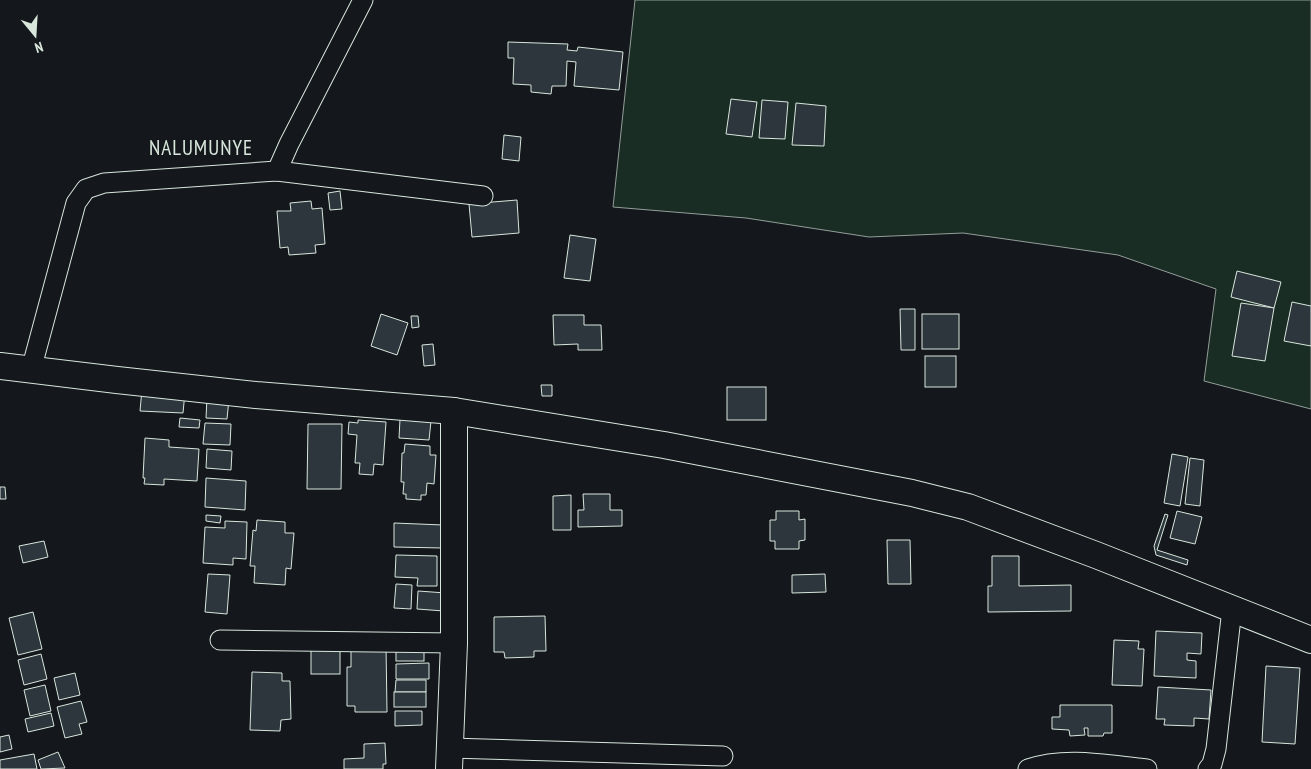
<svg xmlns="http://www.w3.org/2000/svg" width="1311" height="769" font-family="'PT Sans Narrow',sans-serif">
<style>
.green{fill:#1a2d24;stroke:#939e99}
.building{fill:#2c363c;stroke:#d8e6dc}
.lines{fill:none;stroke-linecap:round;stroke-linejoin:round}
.street-casing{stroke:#d8e6dc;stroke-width:21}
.secondary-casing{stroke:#d8e6dc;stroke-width:28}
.street{stroke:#14181c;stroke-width:19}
.secondary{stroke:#14181c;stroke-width:26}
.labels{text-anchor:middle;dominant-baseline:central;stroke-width:4;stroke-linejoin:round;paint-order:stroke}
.quarter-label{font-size:21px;letter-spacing:1px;fill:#d8e6dc;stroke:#14181c}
</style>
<rect width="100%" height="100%" fill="#14181c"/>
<!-- green -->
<path class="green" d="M635,0H1311V409L1204,381L1216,289L1118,255L963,233L869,237L746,218L613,207Z"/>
<!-- building -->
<g class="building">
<path d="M508,42L568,44L567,50L577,51L578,47L623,52L619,90L574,86L576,62L567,61L566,86H552L551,94L531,92V85L513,84L514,58H508Z"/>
<path d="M731,99L757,102L752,137L726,134Z"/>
<path d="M762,100L788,102L785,139L759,138Z"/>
<path d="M796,103L826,106L824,146L792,145Z"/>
<path d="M504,135L521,137L519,161L502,159Z"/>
<path d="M340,191L342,209L330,210L328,193Z"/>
<path d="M517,200L519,233L472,237L469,204Z"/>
<path d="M311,201L312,209L322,208L325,244L315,245L316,253L289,255L288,247L280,248L277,211H291L290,203Z"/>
<path d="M570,235L596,239L590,281L564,278Z"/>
<path d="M1237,271L1281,282L1274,308L1231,297Z"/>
<path d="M1292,302L1311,306V346L1284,341Z"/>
<path d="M1241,303L1274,308L1265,361L1232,356Z"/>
<path d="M900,309H915V350H901Z"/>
<path d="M381,314L408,323L397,355L371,346Z"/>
<rect x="922" y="314" width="37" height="35"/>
<path d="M553,315H584V325H601L602,350H578V344L554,345Z"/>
<path d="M411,316H418L419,327L412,328Z"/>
<path d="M433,344L435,365L424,366L422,345Z"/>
<rect x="925" y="356" width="31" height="31"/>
<path d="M541,385H552V396H542Z"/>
<rect x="727" y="387" width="39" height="33"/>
<path d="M142,389L185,392L183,413L140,411Z"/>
<path d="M207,398L229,399L227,419L206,418Z"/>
<path d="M180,418L200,420L199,428L179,427Z"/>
<path d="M400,419L431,421L429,440L399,438Z"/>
<path d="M358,420L386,422L383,465L374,464L373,475L359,474L360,463H355L357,435L348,434L349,422L358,423Z"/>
<path d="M205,423L231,424L230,445L203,444Z"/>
<path d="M308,424H342L341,489H307Z"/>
<path d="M145,438L169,440V447L199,449L197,481L164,479V485L144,484L145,478H143Z"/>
<path d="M405,444L430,446V455H436L434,484L427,483L426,495H421V500L406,499V494H403L404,482H401L402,453H404Z"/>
<path d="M207,449L232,451L231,470L206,468Z"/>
<path d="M1172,454L1188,457L1180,506L1164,503Z"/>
<path d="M1190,458L1204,460L1200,506L1185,504Z"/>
<path d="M206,478L246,481L245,510L205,507Z"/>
<path d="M0,487H5L6,499H0Z"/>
<path d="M583,494H610V510H622V526L578,527V510H584Z"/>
<path d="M571,495V530H553V496Z"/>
<path d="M776,511H799V520L805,519V540L799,541V549H775V541H770V520H776Z"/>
<path d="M1177,511L1202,517L1195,544L1170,538Z"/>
<path d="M1165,514L1168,515L1157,550L1188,560L1187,565L1156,555L1154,546Z"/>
<path d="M206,515L221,516L220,523L206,521Z"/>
<path d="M257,520L285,522V533H294L291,569L286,568L285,585L254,583L255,566H250L253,530L256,531Z"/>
<path d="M225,521L247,522L246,559L233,558V565L203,563L205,527L225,528Z"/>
<path d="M394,523L443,525V548L394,547Z"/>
<path d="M887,540H910L911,584H888Z"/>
<path d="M44,541L48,557L23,563L19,546Z"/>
<path d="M396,555L437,556V586H417L418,578L395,577Z"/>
<path d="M992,556H1019V586L1071,585V611L988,612V586H992Z"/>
<path d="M208,574L230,575L227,614L205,612Z"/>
<path d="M825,574L826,592L792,593V575Z"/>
<path d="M396,584L412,585L411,609L394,608Z"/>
<path d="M418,591L446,593L444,611L417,609Z"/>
<path d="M33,612L42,649L18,655L9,618Z"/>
<path d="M545,616L546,651H534V657L505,658L504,652H494V617Z"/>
<path d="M1156,631L1202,633L1201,654L1187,653V660L1196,661V678L1154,676Z"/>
<path d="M1114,640L1139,641L1138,649H1144L1142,686L1112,685Z"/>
<rect x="311" y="646" width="29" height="28"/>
<path d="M386,646L387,712H355V706H347V667H351V647Z"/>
<rect x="396" y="646" width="28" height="15"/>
<path d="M41,654L47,679L24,685L18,660Z"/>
<path d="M429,663V679H396V664Z"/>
<path d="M1266,666L1300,668L1295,744L1262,742Z"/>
<path d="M252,672L282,673V681H290L291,719L281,720L280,731L250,730Z"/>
<path d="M75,673L80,695L59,700L54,678Z"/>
<path d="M396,680H426V692H395Z"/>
<path d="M45,685L51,711L30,716L24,690Z"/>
<path d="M1158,687L1211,690L1209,719L1194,718V726L1164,725L1165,719H1156Z"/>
<rect x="394" y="692" width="32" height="15"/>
<path d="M81,701L87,722L79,724L82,734L65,738L57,707Z"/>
<path d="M1060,705H1112V733H1104L1103,736H1088V728H1084L1085,735L1070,736L1069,730L1052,729V717H1060Z"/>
<path d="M395,711H422V725L395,726Z"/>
<path d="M51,713L54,726L28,732L25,719Z"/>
<path d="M9,735L12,749L0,752V737Z"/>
<path d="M385,743L386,764H383V769H344V759L364,758V744Z"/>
<path d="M58,752L65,768L41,769L38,760Z"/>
<path d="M34,754L37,769H0V760Z"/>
</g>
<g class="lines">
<!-- street casing -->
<g class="street-casing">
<g id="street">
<path d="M277,171L289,144L363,0"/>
<path d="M31,370L76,203L86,189L104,183L277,171L483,196"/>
<path d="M220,640L454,643"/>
<path d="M450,748L723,756"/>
<path d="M1028,769C1066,756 1107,765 1147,769"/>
<path d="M1208,769L1212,764L1216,749L1232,609"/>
</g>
</g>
<!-- secondary casing -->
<g class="secondary-casing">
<g id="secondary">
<path d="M0,366L117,380L256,395L454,411L664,445L912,493L968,507L1096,555L1311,640"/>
<path d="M449,769L454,643V411"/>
</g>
</g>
<!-- street -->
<use href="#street" class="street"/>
<!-- secondary -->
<use href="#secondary" class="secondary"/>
</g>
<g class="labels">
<!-- quarter labels -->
<g class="quarter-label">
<text x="201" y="147">NALUMUNYE</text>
</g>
</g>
<!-- north arrow -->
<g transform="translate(35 35) rotate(162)" stroke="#14181c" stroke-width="4" paint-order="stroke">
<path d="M0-4L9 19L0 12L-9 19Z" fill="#d8e6dc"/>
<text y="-8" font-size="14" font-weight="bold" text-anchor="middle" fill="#d8e6dc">N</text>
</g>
</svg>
